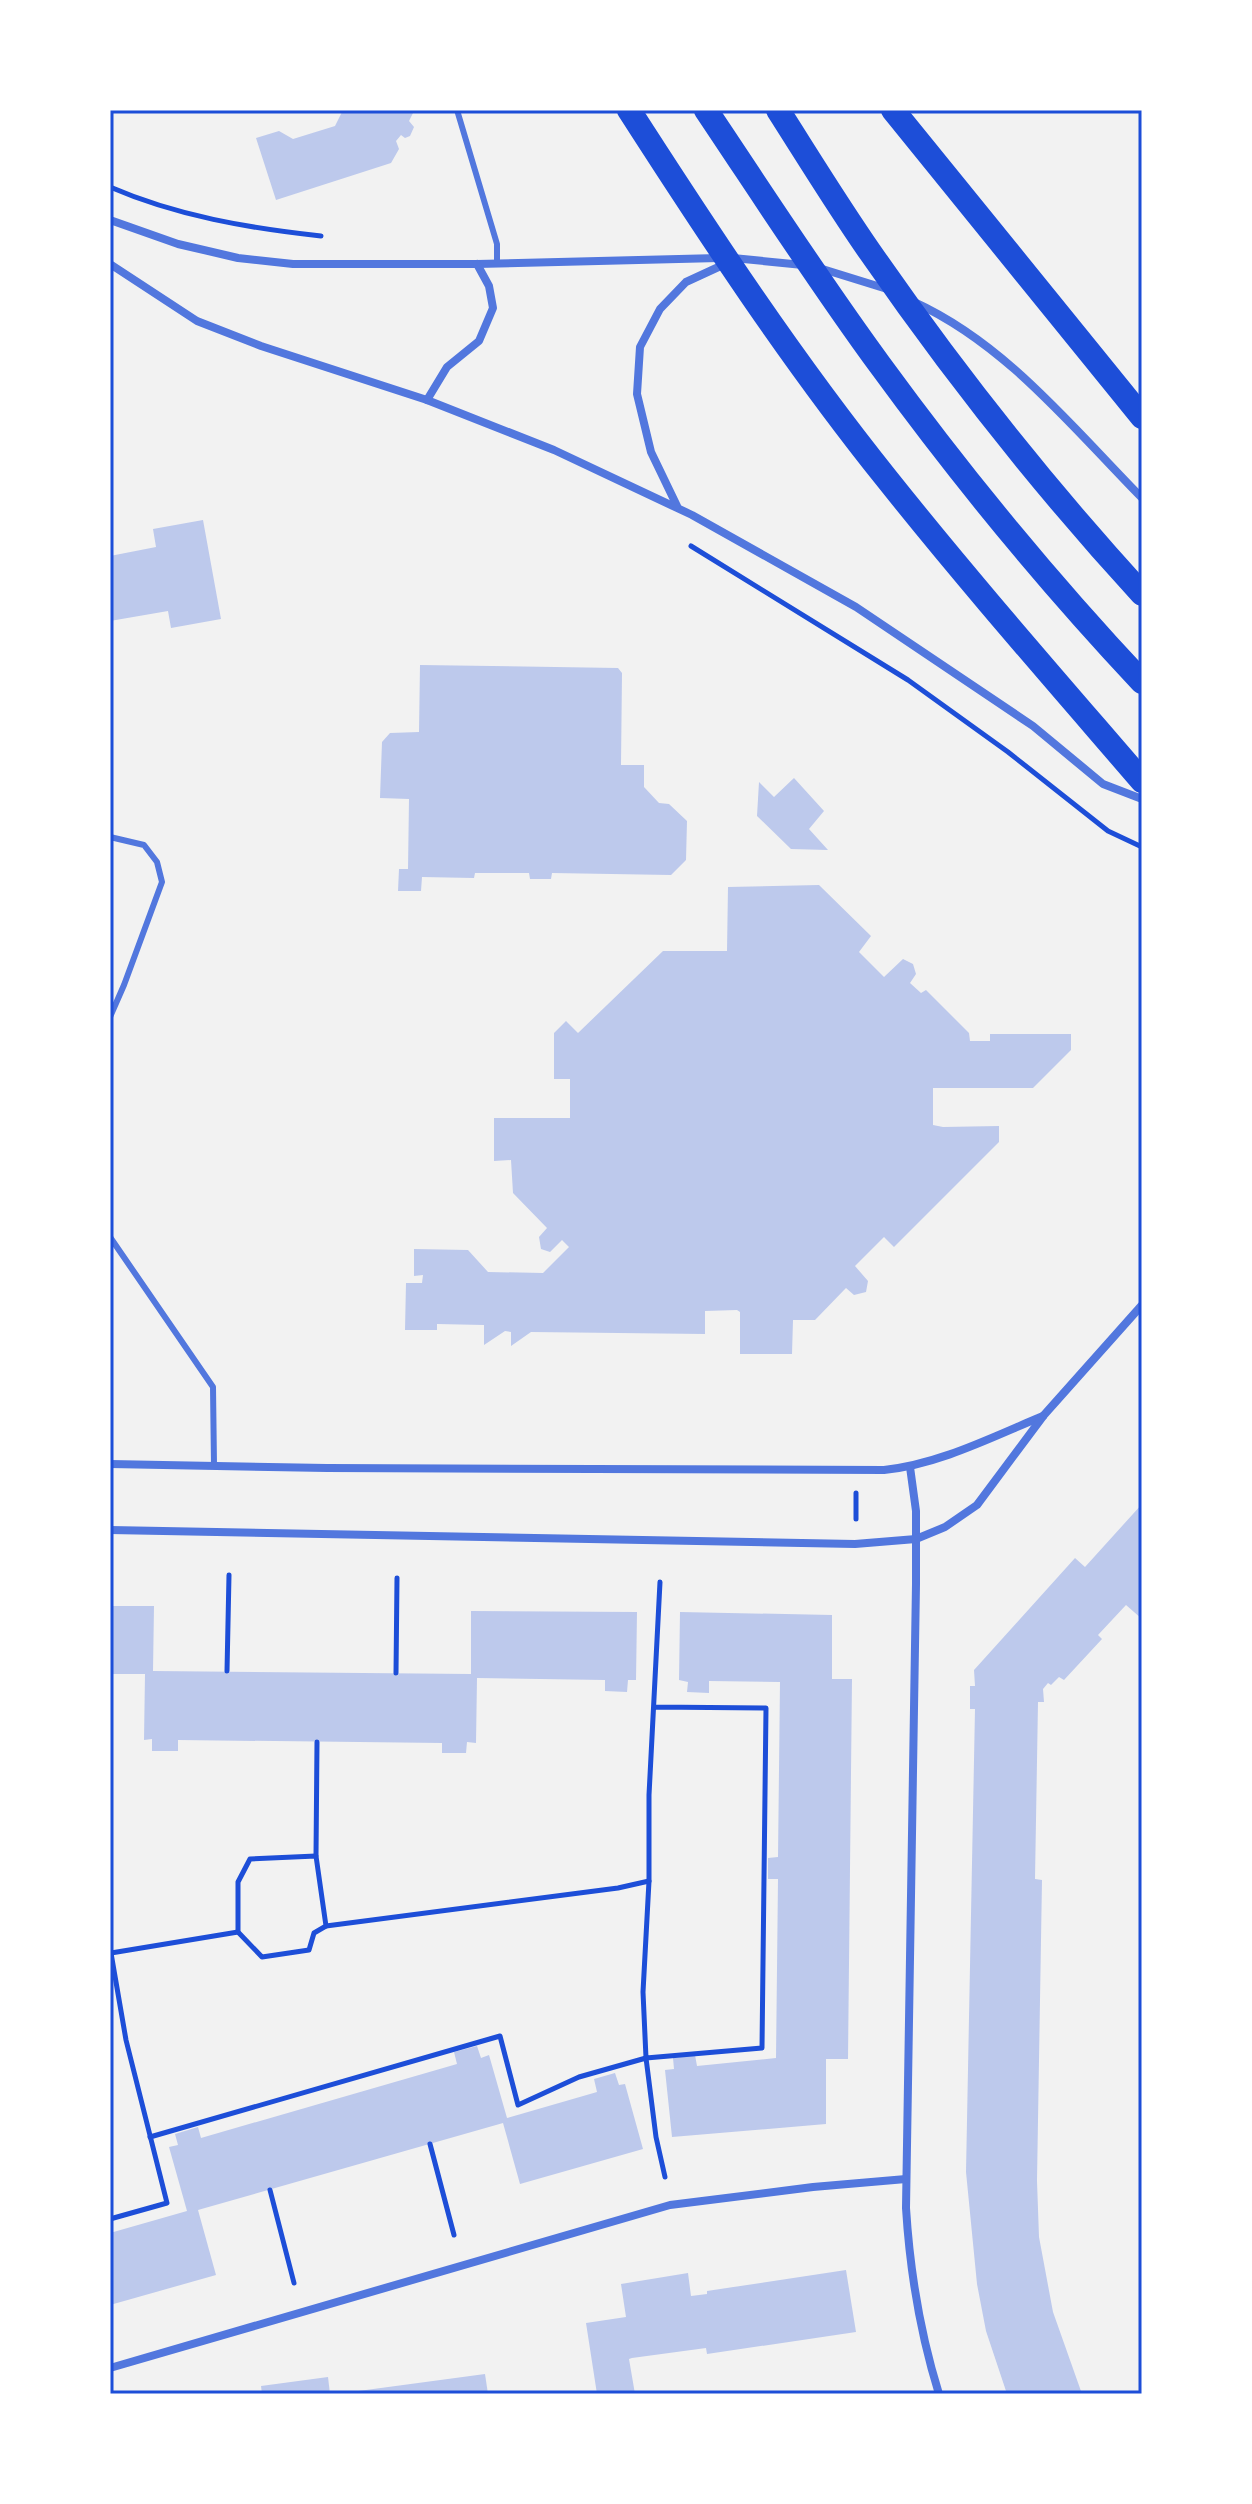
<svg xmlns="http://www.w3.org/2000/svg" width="1252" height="2504" font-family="Poppins,sans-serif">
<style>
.building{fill:#bdc9ec}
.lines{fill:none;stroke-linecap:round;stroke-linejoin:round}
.path{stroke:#1d4ed8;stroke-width:5}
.service{stroke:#5277de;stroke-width:6}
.minor{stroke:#5277de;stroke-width:8}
.motorway{stroke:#1d4ed8;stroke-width:24}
.neatline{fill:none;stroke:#1d4ed8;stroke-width:3}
</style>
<rect width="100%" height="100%" fill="#f2f2f2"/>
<!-- building -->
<g class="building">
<path d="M343,110H419L413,113L409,121L414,127L410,136L405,138L401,135L396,141L399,149L391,163L276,200L256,138L279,131L293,139L335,126Z"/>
<path d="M203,520L221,619L171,628L168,611L110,621V556L156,547L153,529Z"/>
<path d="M420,665L618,668L622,673L621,765H644V787L659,803L669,804L687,821L686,860L671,875L552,873L551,879H530L529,873H475L474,878L422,877L421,891H398L399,869H408L409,799L380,798L382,742L390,733L419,732Z"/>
<path d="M794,778L824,811L809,829L828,850L791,849L757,816L759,782L774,797Z"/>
<path d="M819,885L871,936L859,952L884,977L903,959L913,964L916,974L910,983L921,993L926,990L969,1033L970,1041H990V1034H1071V1050L1033,1088H933V1125L943,1127L999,1126V1142L894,1247L884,1237L855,1266L868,1281L866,1292L854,1295L846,1288L815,1320H793L792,1354H740V1312L737,1310L705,1311V1334L531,1332L511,1346V1332L505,1331L484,1345V1325L437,1324V1330H405L406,1283H422L423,1275L414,1276V1249L468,1250L488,1272L543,1273L569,1247L562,1240L550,1252L541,1249L539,1237L547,1228L513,1193L511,1160L494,1161V1118H570V1079H554V1033L566,1021L578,1033L663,951H727L728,887Z"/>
<path d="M1142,1504V1619L1126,1605L1098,1635L1102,1639L1064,1680L1059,1677L1051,1685L1048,1683L1043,1689L1044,1702H1038L1035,1879L1042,1880L1037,2181L1039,2237L1053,2312L1082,2394H1007L986,2331L977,2284L966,2172L975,1709H970V1686H975L974,1670L1075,1558L1085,1567Z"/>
<path d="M110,1606H154L153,1671L471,1674V1611L637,1612L636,1680H628L627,1692L605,1691V1680L477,1678L476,1743L467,1742L466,1753H442V1743L178,1740V1751H152V1739L144,1740L145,1674H110Z"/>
<path d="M680,1612L832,1615V1679H852L848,2059H826V2124L672,2137L665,2070L674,2069L673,2058L695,2055L697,2066L776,2058L778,1879H768V1858L778,1857L780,1682L709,1681V1693L687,1692L688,1682L679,1680Z"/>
<path d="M477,2046L481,2058L489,2055L507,2118L597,2092L594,2079L615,2073L619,2085L625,2084L643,2149L520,2184L503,2123L198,2210L216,2275L110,2305V2233L187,2211L169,2147L178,2145L175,2134L198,2127L201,2138L457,2064L454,2052Z"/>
<path d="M846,2270L856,2332L707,2354L706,2348L632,2358L629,2359L635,2394H597L586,2323L626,2317L621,2284L688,2273L691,2296L707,2294V2291Z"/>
<path d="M485,2374L488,2394H351V2392Z"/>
<path d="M328,2377L330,2394H262L261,2386Z"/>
</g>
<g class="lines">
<!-- path -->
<g class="path">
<path d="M110,187C177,216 248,228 321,236"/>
<path d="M691,546L908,680L1008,752L1108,831L1142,847"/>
<path d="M856,1519V1493"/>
<path d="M227,1671L229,1575"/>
<path d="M396,1673L397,1578"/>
<path d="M654,1707L766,1708L762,2048L646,2058L643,1992L649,1881V1795L660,1582"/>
<path d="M316,1856L326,1926L314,1933L309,1950L262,1957L238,1932V1882L250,1859Z"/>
<path d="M316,1856L317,1742"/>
<path d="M326,1926L618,1888L649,1881"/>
<path d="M111,1953L238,1932"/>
<path d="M150,2137L500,2036L518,2105L579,2077L646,2058L656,2137L665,2177"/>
<path d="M430,2144L454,2235"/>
<path d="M270,2190L294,2283"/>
<path d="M110,2219L167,2203L126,2040L111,1953"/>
</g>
<!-- service -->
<g class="service">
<path d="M457,110L497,244V263"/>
<path d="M110,837L144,845L157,862L162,882L124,985L110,1017"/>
<path d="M110,1237L213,1387L214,1465"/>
</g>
<!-- minor -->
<g class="minor">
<path d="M110,220L178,244L238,258L293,264H477L719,258"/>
<path d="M733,258L803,265"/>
<path d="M110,264L197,321L261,346L427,400L554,450L692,515L856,607L1033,726L1103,784L1142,799"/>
<path d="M816,267L887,289"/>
<path d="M914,302C1006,344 1072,427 1142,498"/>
<path d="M427,400L447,367L479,341L493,308L489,286L477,264"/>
<path d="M677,506L651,452L637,394L640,347L660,309L686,282L725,264"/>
<path d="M110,1464L327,1468L884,1470C940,1464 992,1437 1043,1416"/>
<path d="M910,1467L916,1511V1584L906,2208C910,2272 920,2333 939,2394"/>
<path d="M110,1530L855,1544L916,1539L945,1527L977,1505L1044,1415L1142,1305"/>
<path d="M110,2368L670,2205L813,2187L906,2179"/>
</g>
<!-- motorway -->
<g class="motorway">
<path d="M629,110C710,236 793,362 887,479C969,582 1056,681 1142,781"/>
<path d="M706,110C763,195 819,282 880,365C961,476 1048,582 1142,682"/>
<path d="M778,110C808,157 838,206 870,252C953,372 1044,487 1142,594"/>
<path d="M893,110L1142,417"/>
</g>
</g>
<!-- border -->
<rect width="1252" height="2504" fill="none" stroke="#ffffff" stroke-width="224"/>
<rect x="112" y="112" width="1028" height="2280" class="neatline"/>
</svg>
